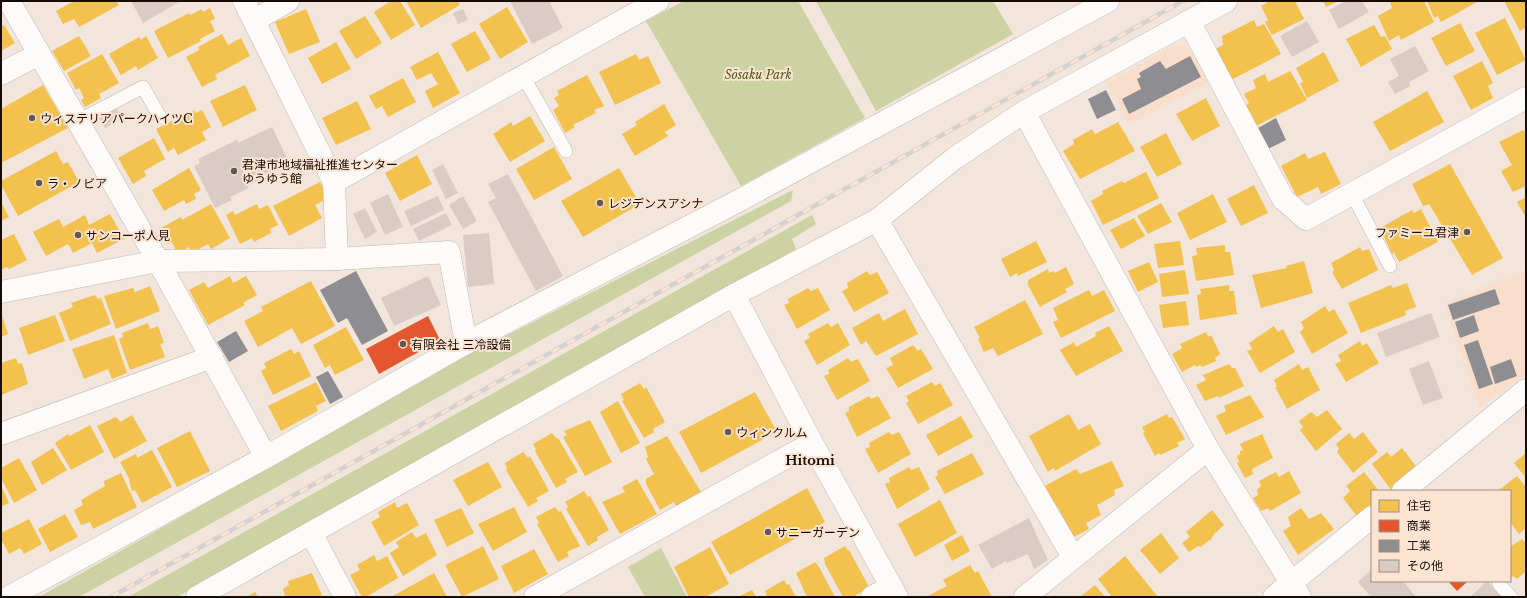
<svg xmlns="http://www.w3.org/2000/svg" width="1527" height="598" font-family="'Libre Baskerville','Noto Sans JP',serif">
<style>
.built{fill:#f8decb}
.green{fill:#ccd2a2}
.homes{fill:#f2c14e}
.shops{fill:#e4572e}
.industry{fill:#8d8d92}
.building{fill:#d8ccc5}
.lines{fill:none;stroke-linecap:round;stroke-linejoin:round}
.lane-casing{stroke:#c3b8b1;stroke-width:14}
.street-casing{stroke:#c3b8b1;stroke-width:23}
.lane{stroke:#fdfbfa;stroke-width:13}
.street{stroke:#fdfbfa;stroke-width:22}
.rail-casing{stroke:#d4d1ce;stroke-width:4.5}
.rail{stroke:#fce3d2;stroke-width:3;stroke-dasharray:9;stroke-linecap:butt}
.poi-dot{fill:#635850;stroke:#fce3d2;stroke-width:1.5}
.labels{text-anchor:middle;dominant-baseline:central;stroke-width:4;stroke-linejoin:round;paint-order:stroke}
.park-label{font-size:12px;font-style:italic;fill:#4d5d1a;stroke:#fce3d2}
.poi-label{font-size:12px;fill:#160c05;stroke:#fce3d2;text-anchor:start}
.neighbourhood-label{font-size:13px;font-weight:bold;fill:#160c05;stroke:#fce3d2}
</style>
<rect width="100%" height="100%" fill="#f2e5dc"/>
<!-- built -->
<g class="built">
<path d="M1174,45H1181L1194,52L1209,82L1128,125L1107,83Z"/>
<path d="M1526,270V374L1479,407L1444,303Z"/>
</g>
<!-- green -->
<g class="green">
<path d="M684,1H798L865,118L741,186L646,21Z"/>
<path d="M816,1H993L1013,34L876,111Z"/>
<path d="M793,190L791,201L79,597H39L470,354Z"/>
<path d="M812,215L816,224L792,239L796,249L177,597H128Z"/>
<path d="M661,548L687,597H645L628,567Z"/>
</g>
<!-- homes -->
<g class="homes">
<path d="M74,1H116L119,5L79,27L74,19L63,24L56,11Z"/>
<path d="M391,1H400L415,25L391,40L374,12Z"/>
<path d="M406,1H458L460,5L421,28Z"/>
<path d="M1270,1H1295L1304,19L1272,35L1265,22L1268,20L1261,6Z"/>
<path d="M1323,1H1338L1326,7Z"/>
<path d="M1393,1H1424L1434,22L1401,40L1399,35L1389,41L1378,16L1392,8L1390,2Z"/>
<path d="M1427,1H1479L1441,22L1438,16L1434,18Z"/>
<path d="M1504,1H1526V27L1520,31Z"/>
<path d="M507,7L528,42L500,59L479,24Z"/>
<path d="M210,8L215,19L210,21L215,31L200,39L201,41L168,58L154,31L189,13L190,15L202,9L203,12Z"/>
<path d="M306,9L320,42L289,54L275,22Z"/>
<path d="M365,16L382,43L356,59L339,31Z"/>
<path d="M1505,18L1526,60L1497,75L1475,33Z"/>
<path d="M1254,20L1257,27L1264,24L1281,54L1229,81L1215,49L1223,45L1222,36Z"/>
<path d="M1460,23L1475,51L1446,66L1431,38Z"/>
<path d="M4,25L15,43L1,51V26Z"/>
<path d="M1374,25L1381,37L1385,36L1392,49L1361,67L1346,39Z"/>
<path d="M475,31L491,59L467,72L451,44Z"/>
<path d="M222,34L228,45L241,38L250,56L215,75L217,79L202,87L186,57L199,50L198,47Z"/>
<path d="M79,36L91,56L64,71L52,51Z"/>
<path d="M146,36L158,58L138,70L136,66L121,75L109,54L139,37L141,40Z"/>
<path d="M336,42L351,69L322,84L308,58Z"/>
<path d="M438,52L460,93L433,108L425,91L438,84L431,73L417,80L410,67Z"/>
<path d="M1324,52L1339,81L1307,98L1300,83L1303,82L1296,68Z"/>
<path d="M102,54L119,83L99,94L101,98L85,107L81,100L84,98L79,88L76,90L67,73Z"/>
<path d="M636,54L639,60L648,56L661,83L615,105L599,72Z"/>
<path d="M1482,61L1493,83L1488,86L1493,98L1471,110L1453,76Z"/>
<path d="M1290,71L1307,100L1254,127L1245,106L1249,103L1244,94L1256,88L1253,80L1265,74L1268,82Z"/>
<path d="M587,75L604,106L594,110L596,113L573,125L575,127L565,133L553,110L559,106L554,98L559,95L557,91Z"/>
<path d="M403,78L416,102L388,117L382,106L376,109L369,96Z"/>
<path d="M43,85L68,128L1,163V109Z"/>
<path d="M245,85L257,110L223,127L210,101Z"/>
<path d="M1427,91L1444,122L1390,151L1373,122Z"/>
<path d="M1206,98L1220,126L1192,141L1176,114Z"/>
<path d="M357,101L371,129L336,145L322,118Z"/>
<path d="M664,104L676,125L665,132L668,136L635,156L622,134L637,125L635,122Z"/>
<path d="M194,110L195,113L202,110L211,127L202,132L206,140L178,155L174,148L168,152L156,129Z"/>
<path d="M530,116L545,141L510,162L493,134L511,122L513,126Z"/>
<path d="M1118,122L1135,151L1080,179L1063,151L1074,144L1073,140L1092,129L1095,134Z"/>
<path d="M1523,130L1526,134V186L1513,192L1501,171L1512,165L1499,142Z"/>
<path d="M1166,133L1182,164L1157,177L1140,147Z"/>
<path d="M154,138L165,159L144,171L146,176L133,184L118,158Z"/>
<path d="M554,147L572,179L534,200L516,169Z"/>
<path d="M56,151L63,164L68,162L79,182L18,216L1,185V181Z"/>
<path d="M1325,152L1341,184L1321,194L1318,187L1297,197L1281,166L1305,153L1308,159Z"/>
<path d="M417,155L432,184L400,201L385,173Z"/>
<path d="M1450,164L1503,258L1472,275L1429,204L1423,206L1412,184Z"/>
<path d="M189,168L201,190L194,194L196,199L186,204L184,200L164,211L152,190Z"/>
<path d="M619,168L640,204L583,237L561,201Z"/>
<path d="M1146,172L1159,198L1103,225L1091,201L1103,194L1102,191L1122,181L1124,183Z"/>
<path d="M320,182L329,198L315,205L322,218L289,236L273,206Z"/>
<path d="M1254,185L1268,213L1241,226L1227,199Z"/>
<path d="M1213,194L1227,222L1190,240L1177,213Z"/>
<path d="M1526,197V218L1517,202Z"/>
<path d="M1,202L9,217L1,221Z"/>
<path d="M1161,203L1172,222L1148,234L1137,216Z"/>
<path d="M211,204L230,238L211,249L208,244L192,253L189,247L177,253L172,242L168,244L159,229L181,217L182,220Z"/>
<path d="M257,204L259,209L268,205L278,225L270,229L271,233L254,242L252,238L240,244L226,215L233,211L235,215Z"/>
<path d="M1421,209L1438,242L1399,262L1394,252L1392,254L1380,228L1412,210L1414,213Z"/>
<path d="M110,214L124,239L97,253L92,243L73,253L68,244L46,256L33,232L59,219L63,227L85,215L89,225Z"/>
<path d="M1134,218L1145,236L1121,249L1110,230Z"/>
<path d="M14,234L27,260L9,269L7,267L1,270V240Z"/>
<path d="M1036,241L1047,262L1018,276L1017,273L1010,277L1001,259Z"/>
<path d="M1180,241L1184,265L1158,268L1154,244Z"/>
<path d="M1225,245V252H1230L1234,275L1196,281L1192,256L1197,255L1196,248Z"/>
<path d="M1360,247L1362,251L1369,249L1378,270L1342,289L1332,272L1334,270L1331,263Z"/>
<path d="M1304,261L1313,293L1261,308L1252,275L1287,268L1286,266Z"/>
<path d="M1149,262L1158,282L1138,292L1128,271Z"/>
<path d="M1066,267L1074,284L1065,289L1067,292L1040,307L1028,285V280L1048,269L1049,273L1053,271L1055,273Z"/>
<path d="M1185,270L1189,294L1162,297L1159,274Z"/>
<path d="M867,271L870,275L877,272L889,293L854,312L842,291L848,288L847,283Z"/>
<path d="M230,276L233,283L246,276L257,295L243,303L245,305L208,325L189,290L204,282L208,288Z"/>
<path d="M311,281L335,326L301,344L292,328L258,347L244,321L263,311L261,307Z"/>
<path d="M1407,283L1416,307L1405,311L1406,315L1361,333L1348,303L1391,285L1393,288Z"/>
<path d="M1229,285V291H1234L1237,314L1200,320L1197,295L1201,294L1200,289Z"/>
<path d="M150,286L160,311L116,329L104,296L133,288L135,292Z"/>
<path d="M808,288L811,291L818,288L830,310L797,329L784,305L789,303L788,299Z"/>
<path d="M1089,290L1092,296L1104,290L1115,311L1061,338L1053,322L1058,320L1053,308Z"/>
<path d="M95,295L98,299L101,298L111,324L70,341L59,313L73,307L71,303Z"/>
<path d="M1025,300L1043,334L998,356L993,348L984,352L978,339L980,338L974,327Z"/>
<path d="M1186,301L1189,325L1163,328L1159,305Z"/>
<path d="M1325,306L1329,312L1334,309L1348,333L1312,354L1300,332L1304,328L1301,322Z"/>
<path d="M905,309L918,334L876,356L866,341L861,345L852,328L879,313L883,321Z"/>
<path d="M1,313L8,334L1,337Z"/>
<path d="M55,315L65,341L28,355L19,328Z"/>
<path d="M148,323L150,329L158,326L164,343L160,344L165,357L130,370L119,339L123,337L122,333Z"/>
<path d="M828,323L831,327L838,323L850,345L817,365L804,341L810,338L808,334Z"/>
<path d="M1109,326L1123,351L1076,376L1060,350L1074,342L1076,347L1096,336L1095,333Z"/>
<path d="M1274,326L1278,332L1283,329L1295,352L1260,373L1247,351L1252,349L1249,343Z"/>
<path d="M346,327L364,360L335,375L330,365L325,368L313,345Z"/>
<path d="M1206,332L1208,337L1211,335L1220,354L1215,358L1216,361L1202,367L1200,365L1196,367L1195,365L1182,372L1172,354L1182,348L1180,344Z"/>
<path d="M114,335L127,373L112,379L108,369L84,379L72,349Z"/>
<path d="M1360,341L1362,346L1367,343L1379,363L1346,382L1335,364L1341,361L1338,355Z"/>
<path d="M913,345L918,351L921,349L933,369L898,388L886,368L893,365L890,358Z"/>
<path d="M291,349L294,354L299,351L311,376L273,395L261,371L266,368L264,363Z"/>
<path d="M16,358L18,364L22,363L28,384L1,395V363Z"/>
<path d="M848,358L851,362L858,359L870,381L837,400L824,376L829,374L828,370Z"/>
<path d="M1229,364L1232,368H1235L1244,386L1219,398L1218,396L1205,401L1196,385L1206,380L1203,375Z"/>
<path d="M1299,364L1302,370L1308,367L1320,390L1287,409L1275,387H1277L1274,380Z"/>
<path d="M316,382L326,401L316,406L318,411L281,431L268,406Z"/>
<path d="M932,382L935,386L940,383L953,405L918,424L906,403L909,401L906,396Z"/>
<path d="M640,383L644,389L646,387L665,422L653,429L654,432L644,438L622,401L624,400L621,394Z"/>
<path d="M755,392L777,432L701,473L679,432Z"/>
<path d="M1250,395L1264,417L1226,435L1216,416L1226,411L1224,406Z"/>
<path d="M869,396L871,399L878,396L891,418L857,437L845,413L849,411V407Z"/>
<path d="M618,401L640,443L621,453L600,412Z"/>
<path d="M1327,410L1342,429L1316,451L1300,430L1303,427L1299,421L1311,412L1317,417Z"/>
<path d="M1069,414L1078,430L1090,424L1101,444L1055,471L1054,468L1048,472L1029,436Z"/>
<path d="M1167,414L1169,418L1172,417L1185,439L1177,443L1179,446L1160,455L1159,453L1155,456L1143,433L1145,432L1142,427Z"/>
<path d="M132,415L147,441L114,459L97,426L116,417L120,422Z"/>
<path d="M961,416L973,437L938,456L926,435Z"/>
<path d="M590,420L612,462L585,476L563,437L567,435L564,431Z"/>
<path d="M90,425L104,452L71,470L55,443L68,434L70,436Z"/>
<path d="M190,431L210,471L177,487L157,448Z"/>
<path d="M889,432L892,435L899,432L911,454L878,473L865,449L870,447L869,443Z"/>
<path d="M1363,432L1378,452L1353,473L1337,452L1339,449L1336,444L1349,433L1354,439Z"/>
<path d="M552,433L557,439L558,438L578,472L565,479L567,482L556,488L535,451L536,449L533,444Z"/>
<path d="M1262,434L1273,458L1252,469L1253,474L1245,478L1237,463L1239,462L1237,456L1240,454V451L1243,450L1240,444Z"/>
<path d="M667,436L701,492L676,506L674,502L660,510L646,484V479L654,474L646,459L648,457L645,447Z"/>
<path d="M53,448L67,470L42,485L31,462Z"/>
<path d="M1402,448L1418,469L1392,491L1372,464L1387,452L1391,457Z"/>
<path d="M152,450L172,487L142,503L135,490L132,491L129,481L130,480L120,462L136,454L137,458Z"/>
<path d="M523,452L528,458L530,456L549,491L536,498L538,501L528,507L506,470L507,468L505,463Z"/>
<path d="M972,453L984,474L945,494L935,477L938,475L937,471Z"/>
<path d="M1526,453V478L1514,463Z"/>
<path d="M19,458L37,490L14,503L1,478V468Z"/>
<path d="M1112,461L1124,486L1114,490L1115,495L1097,505L1101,515L1086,523L1089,529L1072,538L1058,507L1054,508L1043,487L1076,469L1080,474Z"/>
<path d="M488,462L502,487L468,506L453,480Z"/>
<path d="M909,467L911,470L919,467L930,489L897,509L885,484L890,482L889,478Z"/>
<path d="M1289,471L1301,493L1270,511L1268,508L1261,511L1253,498L1258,495L1257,490L1261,486L1259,481L1276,472L1279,477Z"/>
<path d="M1364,472L1379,491H1372V508L1359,519L1343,498L1350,491L1346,486Z"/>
<path d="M121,473L137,507L93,529L90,522L81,525L74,510L83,505L81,500L105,486L104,481Z"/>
<path d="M1517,476L1526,487V528L1519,534L1510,522V491L1499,490Z"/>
<path d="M637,479L657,514L620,534L602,502L625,492L622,487Z"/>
<path d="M1,486L9,503L1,507Z"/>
<path d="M807,488L825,522L730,575L711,542Z"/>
<path d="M584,491L588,497L590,496L609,530L597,537L598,540L588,546L566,509L568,507L565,502Z"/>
<path d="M940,500L957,533L915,557L898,524Z"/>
<path d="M395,502L397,508L407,503L419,525L384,546L371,522L380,517L378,512Z"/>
<path d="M514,507L527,532L493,551L478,524Z"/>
<path d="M555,507L559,512L561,511L580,546L567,552L569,556L558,562L537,524L539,523L536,517Z"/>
<path d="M461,508L474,533L447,547L434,520Z"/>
<path d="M1301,508L1309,519L1321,513L1334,529L1298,555L1283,531L1291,526L1288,517Z"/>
<path d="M1212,510L1224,525L1214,534L1210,541L1209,540L1201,547L1198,546L1189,552L1182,543L1190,537L1186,532Z"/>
<path d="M65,514L78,537L50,552L38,529Z"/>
<path d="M29,519L42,544L24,554L20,548L9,554L1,539V533Z"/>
<path d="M412,532L416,538L426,533L437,555L403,576L390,553L399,547L396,542Z"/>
<path d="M1161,533L1179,558L1160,574L1140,550Z"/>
<path d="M962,535L970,551L952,561L944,545Z"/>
<path d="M1522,539L1526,543V571L1517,579L1513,576L1510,579V547Z"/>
<path d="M483,546L499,579L462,597L445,565Z"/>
<path d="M845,546L848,551L849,550L869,587L853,597H843L825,564L824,558Z"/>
<path d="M710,547L729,584L705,597H689L674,567Z"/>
<path d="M534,549L548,574L514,593L501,566Z"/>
<path d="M374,555L377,561L387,556L398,578L366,597H362L350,575L360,570L357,565Z"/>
<path d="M1125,556L1158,597H1112L1098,579Z"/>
<path d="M815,562L819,567L835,597H807L796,573Z"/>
<path d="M970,565L975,573L978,571L992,597H926L947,586L943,580Z"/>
<path d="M312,573L322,595L318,597H282L285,596L283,589L289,585L288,581Z"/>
<path d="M434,573L447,597H391Z"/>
<path d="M784,580L787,585L789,584L796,597H767L765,591Z"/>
<path d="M1095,585L1105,597H1080Z"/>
<path d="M752,590L756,597H738Z"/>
<path d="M255,592L258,597H246Z"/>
</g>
<!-- shops -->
<g class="shops">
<path d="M428,316L440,340L379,374L366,349Z"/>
<path d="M1448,581H1468L1457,591Z"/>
</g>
<!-- industry -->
<g class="industry">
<path d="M1190,56L1201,77L1129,114L1122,99L1141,89L1137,79L1141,77L1139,73L1160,61L1166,69Z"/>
<path d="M1106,90L1116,110L1097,119L1088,99Z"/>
<path d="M1276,118L1286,140L1268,149L1258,128Z"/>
<path d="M356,271L388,331L362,345L347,318L338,323L320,290Z"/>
<path d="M1495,289L1500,304L1453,320L1448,305Z"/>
<path d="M1474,315L1479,331L1460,338L1455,322Z"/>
<path d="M236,331L248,351L229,362L217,342Z"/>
<path d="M1478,340L1493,384L1479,389L1464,345Z"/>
<path d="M1511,359L1517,376L1495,384L1490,367Z"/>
<path d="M328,371L343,397L330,404L316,377Z"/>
</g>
<!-- building -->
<g class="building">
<path d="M131,1H181L143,23Z"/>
<path d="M510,1H549L563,28L532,44Z"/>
<path d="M1346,1H1362L1369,12L1339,29L1329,10Z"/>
<path d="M463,9L468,20L458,24L453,13Z"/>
<path d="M1307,21L1319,42L1292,57L1280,36Z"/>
<path d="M1415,46L1429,71L1409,82L1410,86L1395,94L1388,82L1399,76L1390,59Z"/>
<path d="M116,108L122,118L105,128L99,118Z"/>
<path d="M272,127L289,162L260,176L262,179L247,186L249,188L230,197L232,200L215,208L194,166L200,163L198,159L237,140L238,143Z"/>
<path d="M443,164L458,193L446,199L432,170Z"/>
<path d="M508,174L563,276L536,291L488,202L496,198L488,184Z"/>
<path d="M388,194L403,227L385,235L370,203Z"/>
<path d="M438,196L444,210L411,226L404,211Z"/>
<path d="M463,196L477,221L463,229L449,205Z"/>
<path d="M365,208L377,232L365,239L353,214Z"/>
<path d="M446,213L452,225L419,241L413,229Z"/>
<path d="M489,233L494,284L468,287L463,235Z"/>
<path d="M428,276L441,305L394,326L381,298Z"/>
<path d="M1431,313L1440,337L1386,357L1377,333Z"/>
<path d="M1429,361L1443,398L1423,405L1409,369Z"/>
<path d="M1029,518L1048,560L1034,569L1028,554L1007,563L1006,561L992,569L978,545Z"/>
<path d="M1372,569V581H1403L1416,597H1371L1358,582Z"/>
<path d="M1487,581L1502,597H1470Z"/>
</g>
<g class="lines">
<!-- lane casing -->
<g class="lane-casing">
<g id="lane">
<path d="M523,76L566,151"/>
<path d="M78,121L143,87L160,117"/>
<path d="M1352,194L1390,266"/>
<path d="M1499,584L1511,597"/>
</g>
</g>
<!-- street casing -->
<g class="street-casing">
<g id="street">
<path d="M9,1L158,261L266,457"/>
<path d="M244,1L334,182L337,259"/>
<path d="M255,20L288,1"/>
<path d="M1189,21L1283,199L1306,219L1526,98"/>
<path d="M1,74L39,54"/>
<path d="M1024,112L1208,449L1300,597"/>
<path d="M334,182L658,1"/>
<path d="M877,220L1073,557"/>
<path d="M1,292L158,261L337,259L449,252L466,343"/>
<path d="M734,295L812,443L897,597"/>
<path d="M1,434L212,357"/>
<path d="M1403,491L1526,390"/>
<path d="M311,533L345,597"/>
<path d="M9,597L266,457L466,343L740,200L1108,1"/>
<path d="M197,597L734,295L877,220L955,158L1024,112L1226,1"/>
<path d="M535,597L812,443"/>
<path d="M872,597L891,587"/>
<path d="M1025,597L1208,449"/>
<path d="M1274,597L1372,517"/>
</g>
</g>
<!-- lane -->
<use href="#lane" class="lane"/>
<!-- street -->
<use href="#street" class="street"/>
<!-- rail casing -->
<g class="rail-casing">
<path id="rail" d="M111,597L1183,1"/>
</g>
<!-- rail -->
<use href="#rail" class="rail"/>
</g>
<!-- markers -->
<g class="poi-dot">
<circle cx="32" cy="118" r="4"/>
<circle cx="234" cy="171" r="4"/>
<circle cx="39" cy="183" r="4"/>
<circle cx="600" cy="203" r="4"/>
<circle cx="1467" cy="232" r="4"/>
<circle cx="78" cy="235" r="4"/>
<circle cx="403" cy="344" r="4"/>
<circle cx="728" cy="432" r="4"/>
<circle cx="768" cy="532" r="4"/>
</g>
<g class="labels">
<!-- park labels -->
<g class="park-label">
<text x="758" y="74">Sōsaku Park</text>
</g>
<!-- poi labels -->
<g class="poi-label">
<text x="40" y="118">ウィステリアパークハイツC</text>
<text x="242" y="164">君津市地域福祉推進センター<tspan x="242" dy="14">ゆうゆう館</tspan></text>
<text x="47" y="183">ラ・ノビア</text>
<text x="608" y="203">レジデンスアシナ</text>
<text x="1459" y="232" text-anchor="end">ファミーユ君津</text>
<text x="86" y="235">サンコーポ人見</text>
<text x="411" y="344">有限会社 三冷設備</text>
<text x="736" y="432">ウィンクルム</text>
<text x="776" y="532">サニーガーデン</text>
</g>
<!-- neighbourhood labels -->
<g class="neighbourhood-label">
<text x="810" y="460">Hitomi</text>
</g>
</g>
<!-- border -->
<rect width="1527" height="598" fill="none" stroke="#160c05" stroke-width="4"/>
<!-- legend -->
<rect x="1371" y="490" width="140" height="92" fill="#fce3d2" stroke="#a08d80"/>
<rect x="1379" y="500" width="20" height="12" fill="#f2c14e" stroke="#a08d80"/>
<text x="1407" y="510" font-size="12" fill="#160c05">住宅</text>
<rect x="1379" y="520" width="20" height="12" fill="#e4572e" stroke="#a08d80"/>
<text x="1407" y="530" font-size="12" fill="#160c05">商業</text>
<rect x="1379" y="540" width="20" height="12" fill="#8d8d92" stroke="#a08d80"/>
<text x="1407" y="550" font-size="12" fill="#160c05">工業</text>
<rect x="1379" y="560" width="20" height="12" fill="#d8ccc5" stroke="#a08d80"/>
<text x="1407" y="570" font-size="12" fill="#160c05">その他</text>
</svg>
